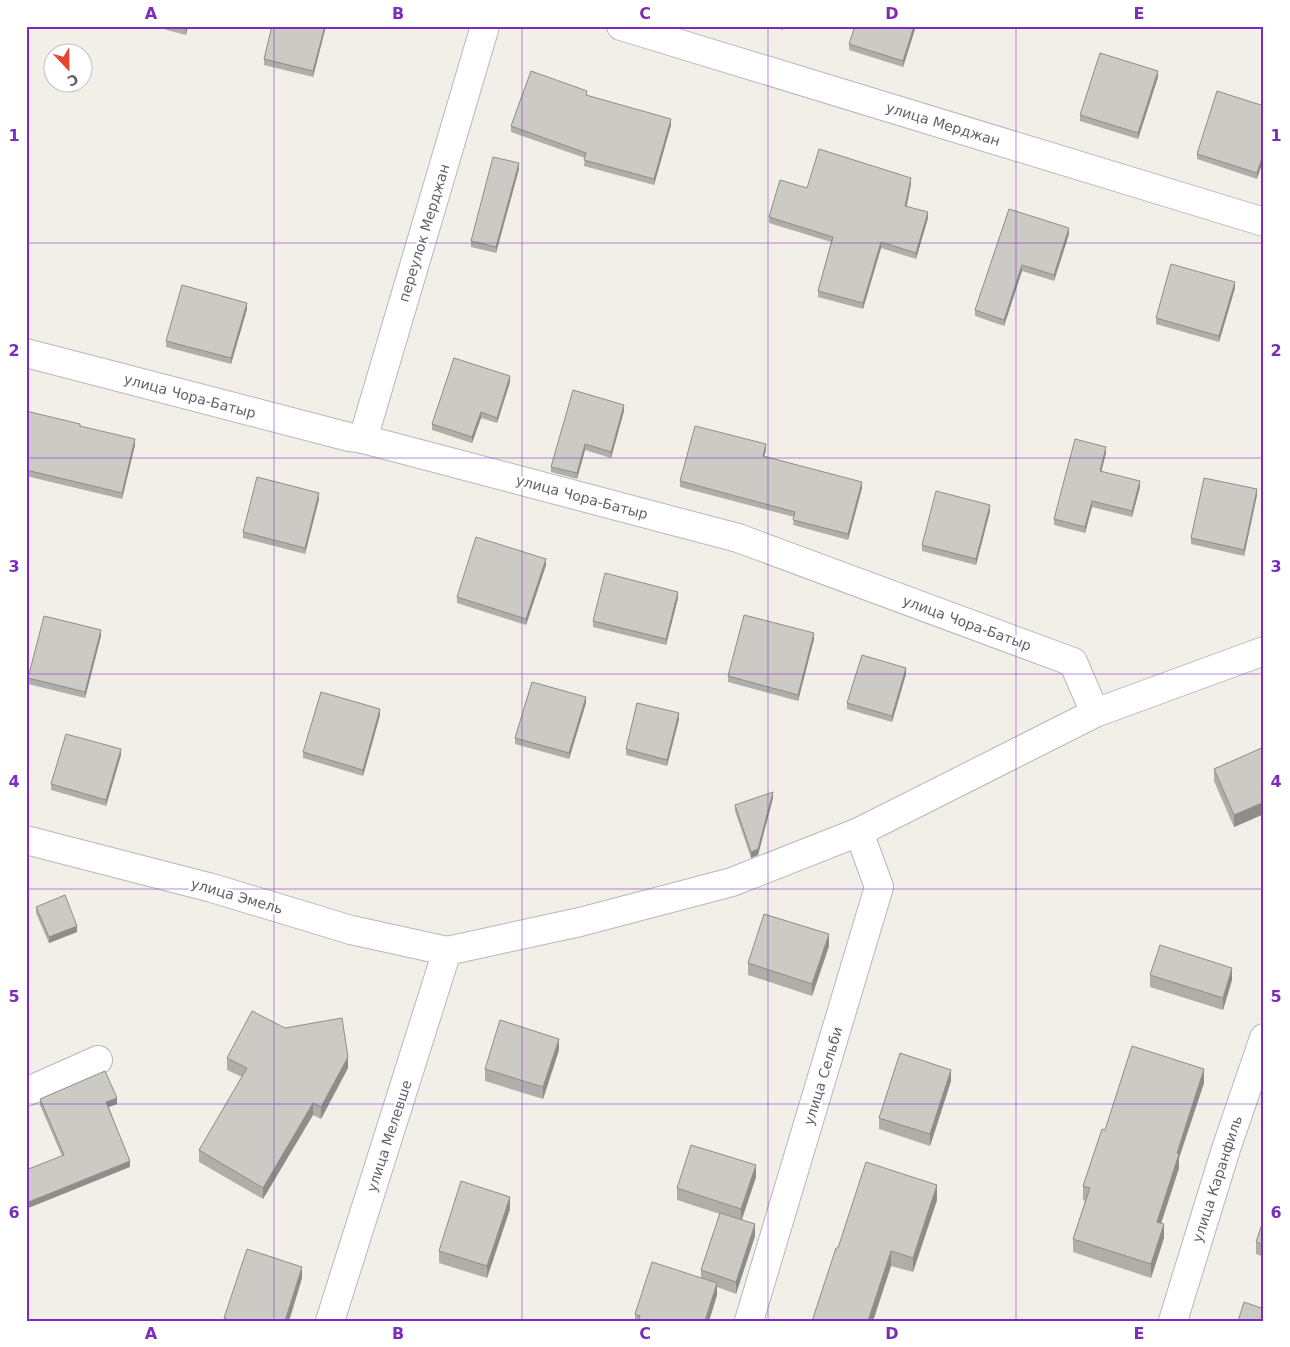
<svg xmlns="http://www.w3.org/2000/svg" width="1290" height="1347" font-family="'DejaVu Sans',sans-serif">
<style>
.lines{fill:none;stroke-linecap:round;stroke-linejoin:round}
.minor-casing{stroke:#b5b8bc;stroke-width:30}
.tertiary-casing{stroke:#b5b8bc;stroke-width:30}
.minor{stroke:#fff;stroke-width:28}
.tertiary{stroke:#fff;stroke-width:28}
.wall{fill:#afaea9}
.shaded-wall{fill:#8f8d8a}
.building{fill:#cccac5;stroke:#8f8d8a}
.grid{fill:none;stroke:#7b2cbf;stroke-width:1;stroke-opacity:0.55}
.labels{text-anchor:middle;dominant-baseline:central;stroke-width:4.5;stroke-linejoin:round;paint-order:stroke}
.street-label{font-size:14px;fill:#5f6368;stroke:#fff}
.neatline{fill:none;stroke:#7b2cbf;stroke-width:2}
.grid-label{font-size:16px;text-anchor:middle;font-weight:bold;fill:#7b2cbf}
</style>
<rect width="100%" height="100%" fill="#f1efe8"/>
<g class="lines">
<!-- minor casing -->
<g class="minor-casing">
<g id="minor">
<path d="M621,26L1264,222"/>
<path d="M26,353L349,437L363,439L738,538L1073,662L1095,713"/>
<path d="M363,439L485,26"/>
<path d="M26,840L212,888L351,930L447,951"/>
<path d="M26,1092L98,1060"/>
<path d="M749,1321L879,887L859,832"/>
<path d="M1173,1321L1226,1149L1264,1038"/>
</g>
</g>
<!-- tertiary casing -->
<g class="tertiary-casing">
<path id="tertiary" d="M330,1321L447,951L580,922L732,882L859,832L1095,713L1264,651"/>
</g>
<!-- minor -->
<use href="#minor" class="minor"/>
<!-- tertiary -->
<use href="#tertiary" class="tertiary"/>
</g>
<!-- wall -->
<g class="wall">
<path d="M152,26H188L186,35Z"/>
<path d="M272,26H326L313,77L264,65V59Z"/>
<path d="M771,26H784L783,30Z"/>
<path d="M916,26L903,67L849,50V44Z"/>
<path d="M1158,77L1138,139L1080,121V115Z"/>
<path d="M1264,106L1257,179L1197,159V154Z"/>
<path d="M671,125L654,185L584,166L585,158L511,132V126Z"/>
<path d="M519,169L496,253L471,247V241Z"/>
<path d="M911,184L907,206L928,218L916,259L881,248L863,309L818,297V291L831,242L769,223V217L807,188Z"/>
<path d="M1009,209L1069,234L1054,281L1022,271L1004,326L975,316V310Z"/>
<path d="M1235,288L1219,342L1156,324V318Z"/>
<path d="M247,309L231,364L166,347V341Z"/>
<path d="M510,382L497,423L481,418L472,443L432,430V424Z"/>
<path d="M26,411L80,426L135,445L122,499L26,476Z"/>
<path d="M624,411L611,458L585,450L577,479L551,472V467Z"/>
<path d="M766,450L764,456L862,488L848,540L793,525L794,517L680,487V481Z"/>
<path d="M1106,453L1101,471L1140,487L1132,517L1092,507L1085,533L1054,525V519Z"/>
<path d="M1257,495L1244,556L1191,544V538Z"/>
<path d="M319,499L305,554L243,538V532Z"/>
<path d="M990,511L976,565L922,551V545Z"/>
<path d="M546,565L526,625L457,603V597Z"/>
<path d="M678,598L666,645L593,627V621Z"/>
<path d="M101,636L85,698L28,684V678Z"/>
<path d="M814,639L798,701L728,682V676Z"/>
<path d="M906,674L892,722L847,709V703Z"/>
<path d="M586,703L569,759L515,744V738Z"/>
<path d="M380,715L363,776L303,758V752Z"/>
<path d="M679,719L667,766L626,755V749Z"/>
<path d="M1264,747V814L1234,827L1214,781V769Z"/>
<path d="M121,755L106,806L51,790V784Z"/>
<path d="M773,798L758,855L751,858L735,811V805Z"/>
<path d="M36,907L77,932L49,943L36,913Z"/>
<path d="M829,946L812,996L748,975V963Z"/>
<path d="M1150,975L1232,980L1223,1010L1150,987Z"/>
<path d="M559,1050L543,1099L485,1081V1069Z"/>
<path d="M227,1058L348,1068L321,1119L313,1115L263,1199L199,1162V1150L242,1077L227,1070Z"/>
<path d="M951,1081L930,1146L879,1129V1118Z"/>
<path d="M1204,1083L1179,1158V1168L1161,1223L1164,1238L1151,1278L1073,1252V1239L1085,1201L1083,1200V1186L1105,1130Z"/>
<path d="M40,1099L117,1104L109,1107L130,1167L62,1156L40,1105Z"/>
<path d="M756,1177L742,1220L755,1236L736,1294L717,1287V1295L709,1321H635V1314L701,1278V1270L720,1214L677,1200V1188Z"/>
<path d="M937,1200L913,1272L891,1266L873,1321H812L838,1248Z"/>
<path d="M510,1209L487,1278L439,1263V1251Z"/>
<path d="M1264,1218V1257L1256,1254V1242Z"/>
<path d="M302,1278L289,1321H224V1318Z"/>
</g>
<!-- shaded-wall -->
<g class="shaded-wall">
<path d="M187,26H188L186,35V29Z"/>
<path d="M325,26H326L313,77V71Z"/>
<path d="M914,26H916L903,67V61Z"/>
<path d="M1158,71V77L1138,139V133Z"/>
<path d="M671,119V125L654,185V179Z"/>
<path d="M1264,152V158L1257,179V173Z"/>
<path d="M519,163V169L496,253V247Z"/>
<path d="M911,178V184L905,212V206Z"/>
<path d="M928,212V218L916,259V253Z"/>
<path d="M1069,228V234L1054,281V275Z"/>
<path d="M881,242V248L863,309V303Z"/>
<path d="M1022,265V271L1004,326V320Z"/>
<path d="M1235,282V288L1219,342V336Z"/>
<path d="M247,303V309L231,364V358Z"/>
<path d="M510,376V382L497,423V418Z"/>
<path d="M624,405V411L611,458V452Z"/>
<path d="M481,412V418L472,443V437Z"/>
<path d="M135,439V445L122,499V493Z"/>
<path d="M585,444V450L577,479V473Z"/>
<path d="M766,444V450L763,462V456Z"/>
<path d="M1106,447V453L1100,477V471Z"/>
<path d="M1140,481V487L1132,517V511Z"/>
<path d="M862,482V488L848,540V534Z"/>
<path d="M1257,489V495L1244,556V550Z"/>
<path d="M319,493V499L305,554V548Z"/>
<path d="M1092,501V507L1085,533V527Z"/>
<path d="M990,505V511L976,565V559Z"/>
<path d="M546,559V565L526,625V619Z"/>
<path d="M678,592V598L666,645V639Z"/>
<path d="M101,630V636L85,698V692Z"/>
<path d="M814,633V639L798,701V695Z"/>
<path d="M906,668V674L892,722V716Z"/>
<path d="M586,697V703L569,759V753Z"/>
<path d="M380,709V715L363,776V770Z"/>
<path d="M679,713V719L667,766V760Z"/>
<path d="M121,749V755L106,806V800Z"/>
<path d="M773,792V798L758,855L751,858V852Z"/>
<path d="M1264,802V814L1234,827V815Z"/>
<path d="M77,926V932L49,943V937Z"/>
<path d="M829,934V946L812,996V984Z"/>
<path d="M1232,968V980L1223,1010V998Z"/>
<path d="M559,1039V1050L543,1099V1087Z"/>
<path d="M348,1057V1068L321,1119V1107Z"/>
<path d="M1204,1069V1083L1179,1158V1168L1157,1236V1222L1177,1153Z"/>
<path d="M951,1070V1081L930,1146V1134Z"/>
<path d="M117,1098V1104L106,1108V1102Z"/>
<path d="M313,1103V1115L263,1199V1188Z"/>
<path d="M130,1161V1167L26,1209V1203Z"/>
<path d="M756,1165V1177L741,1221V1209Z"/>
<path d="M937,1185V1200L913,1272V1258Z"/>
<path d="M510,1197V1209L487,1278V1266Z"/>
<path d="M755,1224V1236L736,1294V1282Z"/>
<path d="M1164,1224V1238L1151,1278V1264Z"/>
<path d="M891,1251V1266L873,1321H868Z"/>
<path d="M302,1267V1278L289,1321H285Z"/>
<path d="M717,1283V1295L709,1321H705Z"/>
</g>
<!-- building -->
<g class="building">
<path d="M175,26H187L186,29Z"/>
<path d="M272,26H325L313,71L264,59Z"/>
<path d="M855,26H914L903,61L849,44Z"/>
<path d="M1100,53L1158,71L1138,133L1080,115Z"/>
<path d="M531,71L587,91L586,95L671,119L654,179L584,160L586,153L511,126Z"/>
<path d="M1217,91L1264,106V152L1257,173L1197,154Z"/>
<path d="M819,149L911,178L905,206L928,212L916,253L881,242L863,303L818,291L833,237L769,217L780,180L807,188Z"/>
<path d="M493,157L519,163L496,247L471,241Z"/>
<path d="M1009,209L1069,228L1054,275L1022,265L1004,320L975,310Z"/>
<path d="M1171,264L1235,282L1219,336L1156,318Z"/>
<path d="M182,285L247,303L231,358L166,341Z"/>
<path d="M454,358L510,376L497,418L481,412L472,437L432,424Z"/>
<path d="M573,390L624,405L611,452L585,444L577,473L551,467Z"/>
<path d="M26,411L80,424V426L135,439L122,493L26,470Z"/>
<path d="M695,426L766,444L763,456L862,482L848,534L793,520L795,512L680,481Z"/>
<path d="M1075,439L1106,447L1100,471L1140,481L1132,511L1092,501L1085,527L1054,519Z"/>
<path d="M257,477L319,493L305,548L243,532Z"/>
<path d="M1204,478L1257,489L1244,550L1191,538Z"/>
<path d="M936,491L990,505L976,559L922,545Z"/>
<path d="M476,537L546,559L526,619L457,597Z"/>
<path d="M605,573L678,592L666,639L593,621Z"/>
<path d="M744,615L814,633L798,695L728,676Z"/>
<path d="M44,616L101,630L85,692L28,678Z"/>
<path d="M862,655L906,668L892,716L847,703Z"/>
<path d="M532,682L586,697L569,753L515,738Z"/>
<path d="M321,692L380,709L363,770L303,752Z"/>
<path d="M637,703L679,713L667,760L626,749Z"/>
<path d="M66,734L121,749L106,800L51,784Z"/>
<path d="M1264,747V802L1234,815L1214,769Z"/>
<path d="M773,792L758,849L751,852L735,805Z"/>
<path d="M65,895L77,926L49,937L36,907Z"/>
<path d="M764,914L829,934L812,984L748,963Z"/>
<path d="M1160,945L1232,968L1223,998L1150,975Z"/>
<path d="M252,1011L285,1028L342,1018L348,1057L321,1107L313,1103L263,1188L199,1150L247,1068L227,1058Z"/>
<path d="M500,1020L559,1039L543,1087L485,1069Z"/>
<path d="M1132,1046L1204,1069L1177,1153L1179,1154L1157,1222L1164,1224L1151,1264L1073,1239L1090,1188L1083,1186L1102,1129L1105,1130Z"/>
<path d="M900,1053L951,1070L930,1134L879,1118Z"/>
<path d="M105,1071L117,1098L106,1102L130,1161L26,1203V1170L64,1155L40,1099Z"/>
<path d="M691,1145L756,1165L741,1209L677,1188Z"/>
<path d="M866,1162L937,1185L913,1258L891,1251L868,1321H812L836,1248H838Z"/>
<path d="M461,1181L510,1197L487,1266L439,1251Z"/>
<path d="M720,1213L755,1224L736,1282L701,1270Z"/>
<path d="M1264,1218V1245L1256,1242Z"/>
<path d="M247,1249L302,1267L285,1321H232L224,1318Z"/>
<path d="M652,1262L717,1283L705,1321H638L640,1316L635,1314Z"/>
<path d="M1244,1302L1264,1309V1321H1238Z"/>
</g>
<!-- grid -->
<path class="grid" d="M274,26V1321M522,26V1321M768,26V1321M1016,26V1321M26,243H1264M26,458H1264M26,674H1264M26,889H1264M26,1104H1264"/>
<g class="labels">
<!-- street labels -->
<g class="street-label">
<text transform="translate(943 124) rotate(17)">улица Мерджан</text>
<text transform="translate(424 233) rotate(-73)">переулок Мерджан</text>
<text transform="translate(190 396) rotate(15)">улица Чора-Батыр</text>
<text transform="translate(582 497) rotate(15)">улица Чора-Батыр</text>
<text transform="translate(967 623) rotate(20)">улица Чора-Батыр</text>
<text transform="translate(237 896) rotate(16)">улица Эмель</text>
<text transform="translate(823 1076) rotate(-73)">улица Сельби</text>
<text transform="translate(389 1136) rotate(-72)">улица Мелевше</text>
<text transform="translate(1217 1179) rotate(-72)">улица Каранфиль</text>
</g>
</g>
<!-- border -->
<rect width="1290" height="1347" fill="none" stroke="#ffffff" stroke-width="55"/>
<!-- north arrow -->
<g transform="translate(68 68) rotate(158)"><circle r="24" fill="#ffffff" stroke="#bfc1c3"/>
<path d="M0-4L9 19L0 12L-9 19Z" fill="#ea4335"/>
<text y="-8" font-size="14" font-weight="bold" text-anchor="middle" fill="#5f6368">С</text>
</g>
<rect x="28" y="28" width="1234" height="1292" class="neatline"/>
<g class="grid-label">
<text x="151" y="19">A</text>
<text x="398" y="19">B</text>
<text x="645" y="19">C</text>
<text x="892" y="19">D</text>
<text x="1139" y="19">E</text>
<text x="14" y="141">1</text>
<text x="1276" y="141">1</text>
<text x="14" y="356">2</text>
<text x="1276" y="356">2</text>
<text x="14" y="572">3</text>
<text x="1276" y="572">3</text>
<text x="14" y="787">4</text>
<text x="1276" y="787">4</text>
<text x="14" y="1002">5</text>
<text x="1276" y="1002">5</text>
<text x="14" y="1218">6</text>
<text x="1276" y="1218">6</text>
<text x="151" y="1339">A</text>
<text x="398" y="1339">B</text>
<text x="645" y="1339">C</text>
<text x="892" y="1339">D</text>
<text x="1139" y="1339">E</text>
</g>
</svg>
